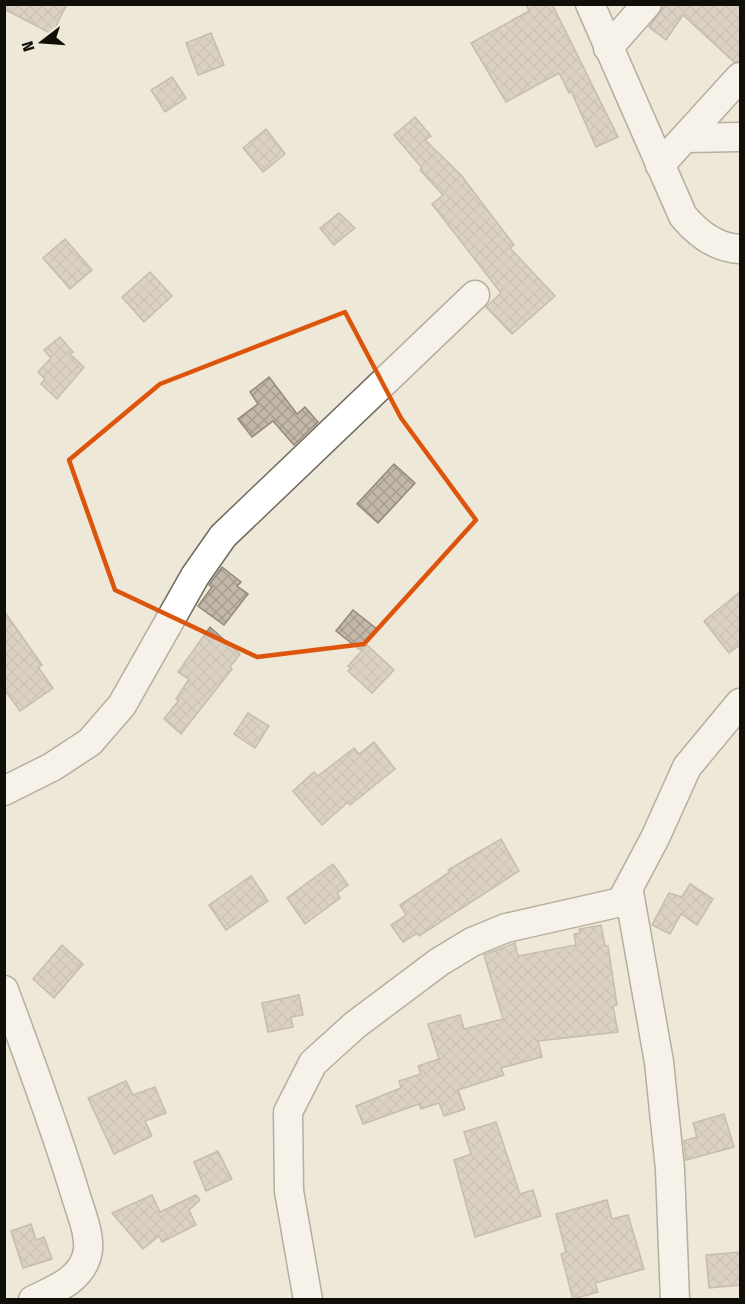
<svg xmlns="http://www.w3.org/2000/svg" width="745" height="1304" font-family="'Fira Sans Condensed',sans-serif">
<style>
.building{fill:url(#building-cross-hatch);stroke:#94897c;stroke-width:1.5}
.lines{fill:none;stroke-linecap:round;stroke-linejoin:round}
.street-casing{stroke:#6f6a5b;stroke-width:31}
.street{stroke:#fff;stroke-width:28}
.marked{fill:none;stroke:#dd550c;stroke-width:4.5;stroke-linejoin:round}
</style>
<defs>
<pattern id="building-cross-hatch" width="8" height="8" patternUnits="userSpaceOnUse" patternTransform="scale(1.5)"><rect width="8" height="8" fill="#c3b7aa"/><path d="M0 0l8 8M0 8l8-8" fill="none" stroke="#a69c91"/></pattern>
</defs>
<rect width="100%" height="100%" fill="#eee8d8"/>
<!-- building -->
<g class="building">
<path d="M4,4H67L52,34L4,9Z"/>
<path d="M526,4H552L618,137L596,147L571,91L569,93L559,73L506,102L471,43L529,11Z"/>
<path d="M666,4H741V61L734,62L683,15L666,40L649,27Z"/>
<path d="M211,33L224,65L198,75L186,43Z"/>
<path d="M172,77L186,98L165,112L151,90Z"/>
<path d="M415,117L431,136L425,140L461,175L514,245L510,248L555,296L512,334L486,307L501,293L432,204L443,195L420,170L422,168L394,135Z"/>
<path d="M266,129L285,154L263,172L243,148Z"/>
<path d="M339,213L355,228L334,245L320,228Z"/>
<path d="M65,239L92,270L70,289L43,258Z"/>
<path d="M150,272L172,296L144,322L122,297Z"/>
<path d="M60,337L73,352L70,354L84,367L57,399L41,384L45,379L38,372L51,358L44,350Z"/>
<path d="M269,377L297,414L305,407L318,422L294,445L273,421L252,437L238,419L258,404L250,392Z"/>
<path d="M394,464L415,483L378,523L357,504Z"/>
<path d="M222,567L241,582L237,586L248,594L224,625L198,606L212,587L209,585Z"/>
<path d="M741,591V644L729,653L704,621Z"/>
<path d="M353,610L377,629L360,650L336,631Z"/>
<path d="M4,611L42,665L38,667L53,688L20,711L4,689Z"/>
<path d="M210,627L240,654L230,667L232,669L181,734L164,719L179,700L176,699L189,679L178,672Z"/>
<path d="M367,645L394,670L372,693L348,671L351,668L348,666Z"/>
<path d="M248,713L269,726L255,748L234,734Z"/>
<path d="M374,742L395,769L350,805L348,802L322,825L293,791L314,772L318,776L354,748L359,754Z"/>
<path d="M501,839L519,871L419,936L417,933L403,942L391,925L406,915L400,905L450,872L448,870Z"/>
<path d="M333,864L348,885L337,893L340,898L305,924L287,898Z"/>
<path d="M251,876L268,901L226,930L209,905Z"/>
<path d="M690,884L713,899L697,925L681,914L670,934L652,925L669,893L682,897Z"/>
<path d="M601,925L605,946H608L617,1005L613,1006L618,1032L538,1041L542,1057L501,1068L504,1075L458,1090L465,1109L444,1116L439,1103L421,1109L419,1104L363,1124L356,1106L401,1088L399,1081L421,1074L418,1066L439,1059L428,1024L460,1015L464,1029L503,1019L484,955L515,943L518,956L576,945L574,934L580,933L579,929Z"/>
<path d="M62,945L83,964L54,998L33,979Z"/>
<path d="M299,995L303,1015L291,1017L293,1027L268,1032L262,1003Z"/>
<path d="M126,1081L133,1095L155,1087L166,1113L145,1121L152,1136L114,1154L88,1098Z"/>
<path d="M724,1114L734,1147L686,1160L684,1141L697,1137L693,1123Z"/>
<path d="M496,1122L520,1194L533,1190L541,1216L475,1237L454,1160L471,1154L464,1132Z"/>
<path d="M218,1151L232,1179L206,1191L194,1162Z"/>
<path d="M152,1195L160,1212L196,1195L200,1200L189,1210L196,1225L162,1242L159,1236L143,1249L112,1213Z"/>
<path d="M607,1200L612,1219L628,1215L644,1269L595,1283L598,1292L573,1299L561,1254L566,1252L556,1214Z"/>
<path d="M31,1224L36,1240L44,1237L52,1259L23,1268L11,1231Z"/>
<path d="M741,1252V1285L709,1288L706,1255Z"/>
</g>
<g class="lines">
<!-- street casing -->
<g class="street-casing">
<g id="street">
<path d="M590,4L683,216C698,234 716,248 740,249"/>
<path d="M608,48L647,4"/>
<path d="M685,138L740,137"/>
<path d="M660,165L740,77"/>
<path d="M4,791L52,767L90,742L122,705L195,576L223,536L475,295"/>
<path d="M629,892L659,1062L670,1169L675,1300"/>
<path d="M4,990C29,1058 54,1124 75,1193C80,1211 92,1237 87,1255C80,1281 55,1289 33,1300"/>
<path d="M308,1300L289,1191L288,1112L313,1063L355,1025L439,962L472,942L506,928L621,902L655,838L687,767L740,703"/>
</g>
</g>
<!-- street -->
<use href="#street" class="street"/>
</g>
<!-- marked area -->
<path d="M0 0H745V1304H0ZM345,312L401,418L476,520L364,644L257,657L115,590L69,460L160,384Z" fill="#eee8d8" fill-opacity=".55" fill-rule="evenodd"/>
<path class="marked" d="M345,312L401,418L476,520L364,644L257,657L115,590L69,460L160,384Z"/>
<!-- border -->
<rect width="745" height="1304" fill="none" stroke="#100e09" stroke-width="12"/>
<!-- north arrow -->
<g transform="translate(42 42) rotate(253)" stroke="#eee8d8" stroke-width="4.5" paint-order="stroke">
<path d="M0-4.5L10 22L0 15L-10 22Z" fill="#100e09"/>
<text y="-9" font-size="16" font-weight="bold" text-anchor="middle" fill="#100e09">N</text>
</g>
</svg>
